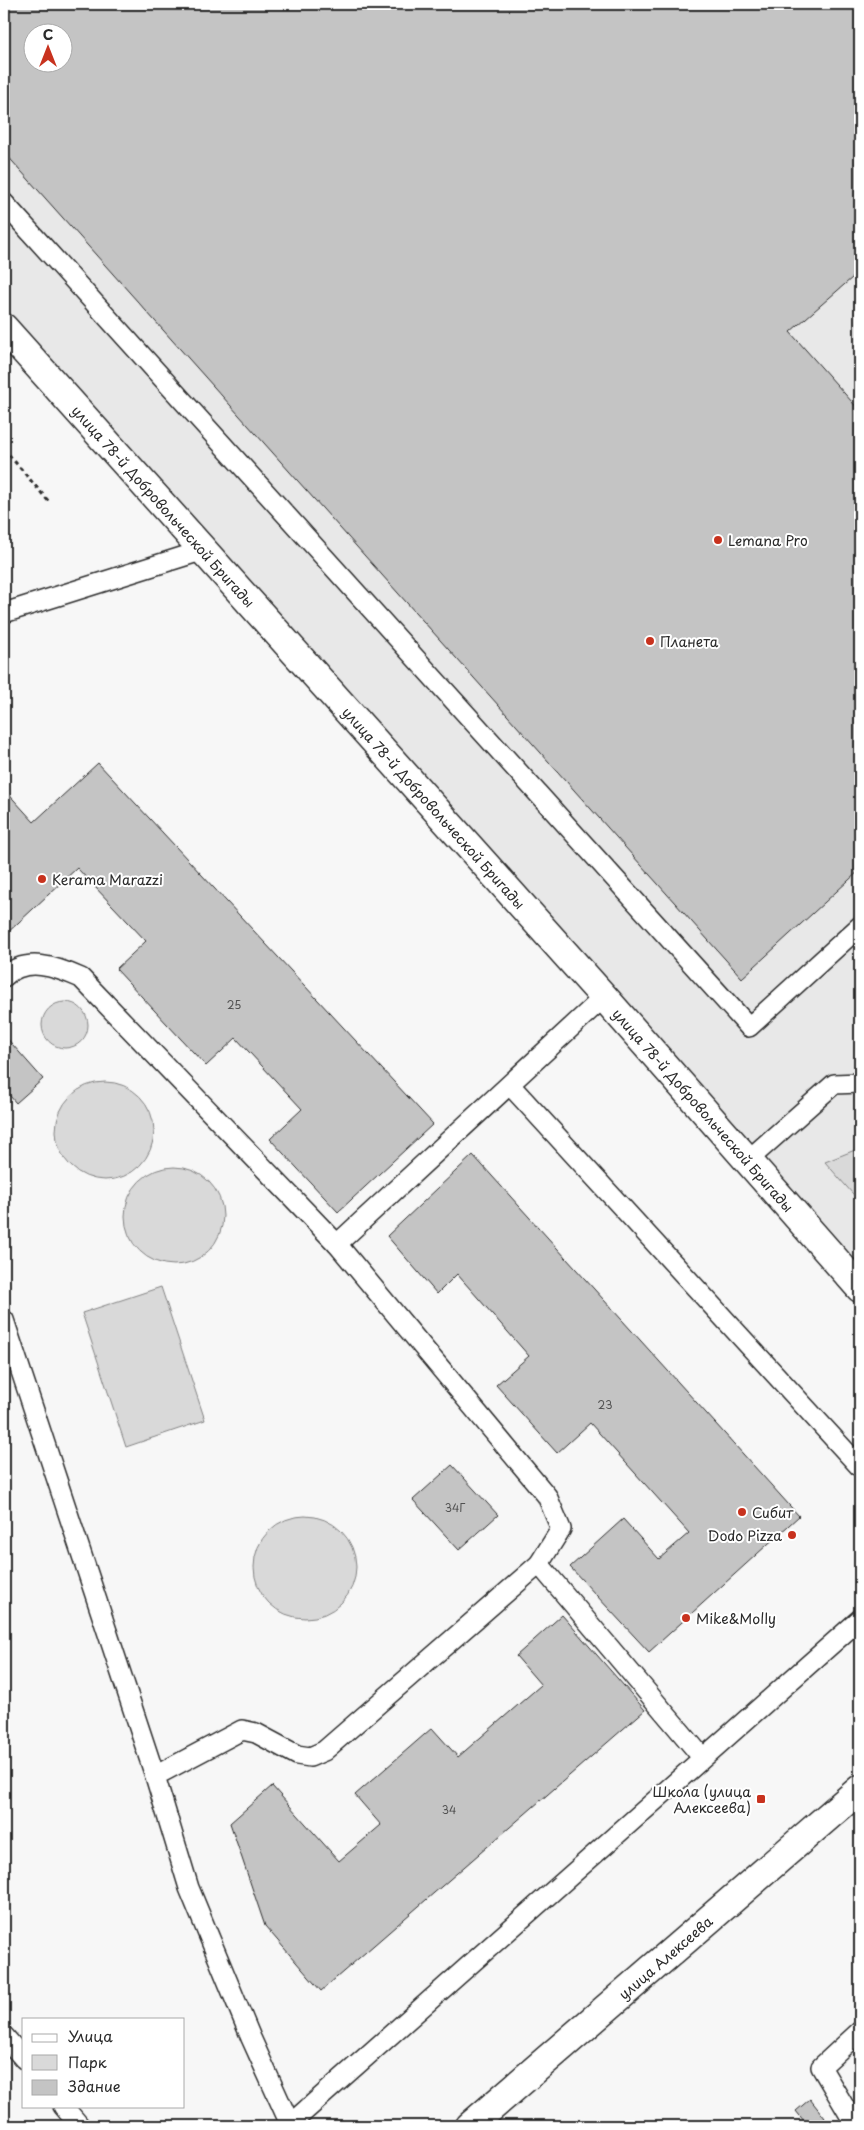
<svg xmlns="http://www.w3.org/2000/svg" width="864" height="2130" font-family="'Playpen Sans',sans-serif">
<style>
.built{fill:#e8e8e8;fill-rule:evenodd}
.green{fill:#d9d9d9;stroke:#828282}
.building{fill:#c4c4c4;stroke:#2b2b2b;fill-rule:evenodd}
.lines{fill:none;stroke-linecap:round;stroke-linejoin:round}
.service-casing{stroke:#2b2b2b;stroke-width:22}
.tertiary-casing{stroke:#2b2b2b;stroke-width:31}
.path{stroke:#2b2b2b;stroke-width:3;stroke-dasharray:4 4;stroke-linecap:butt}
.service{stroke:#fff;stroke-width:19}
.tertiary{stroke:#fff;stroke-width:28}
.poi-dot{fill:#c8321e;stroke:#fff;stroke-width:2}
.labels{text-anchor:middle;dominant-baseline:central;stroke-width:4;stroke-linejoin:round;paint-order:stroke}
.number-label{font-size:11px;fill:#515151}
.street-label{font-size:14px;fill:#2b2b2b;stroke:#fff}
.poi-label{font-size:14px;fill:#2b2b2b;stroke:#fff;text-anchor:start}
</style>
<rect width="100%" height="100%" fill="#f7f7f7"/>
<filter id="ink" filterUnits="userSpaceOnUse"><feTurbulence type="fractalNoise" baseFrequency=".02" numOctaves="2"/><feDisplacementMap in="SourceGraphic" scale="10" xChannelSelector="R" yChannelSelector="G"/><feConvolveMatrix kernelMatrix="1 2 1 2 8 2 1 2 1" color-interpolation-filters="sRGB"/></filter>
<g filter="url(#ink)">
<!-- built -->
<path class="built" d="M4,4H860V1288L4,328ZM32,32H62V62H32Z"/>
<!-- green -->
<g class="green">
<circle cx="65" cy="1025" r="23"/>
<circle cx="105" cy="1131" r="49"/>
<path d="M860,1148V1202L825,1162Z"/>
<circle cx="174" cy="1216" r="49"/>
<path d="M161,1287L205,1420L126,1447L82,1313Z"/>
<circle cx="305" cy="1567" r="51"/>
</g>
<!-- building -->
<g class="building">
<path d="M4,4H860V271L790,332L860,411V870L742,978L4,152ZM32,32H62V62H32Z"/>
<path d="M98,763L433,1124L338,1212L270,1139L302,1109L236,1038L206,1066L116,969L146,941L77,868L4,936V789L34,822Z"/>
<path d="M4,1035L43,1079L16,1103L4,1089Z"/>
<path d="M473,1155L799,1516L649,1652L570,1567L623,1519L659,1559L689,1533L590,1423L557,1453L496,1385L529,1356L457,1274L437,1294L387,1236Z"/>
<path d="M452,1465L498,1515L459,1550L413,1500Z"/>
<path d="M562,1615L645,1710L321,1991L265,1926L230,1823L272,1786L339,1861L381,1825L355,1795L432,1728L458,1757L541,1685L516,1656Z"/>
<path d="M810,2099L825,2118L815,2126H808L796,2111Z"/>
</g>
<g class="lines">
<!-- service casing -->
<g class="service-casing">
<g id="service">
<path d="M4,203L749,1027L860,926"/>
<path d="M4,613L204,550"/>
<path d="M4,977C26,956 56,967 81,978L337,1244L547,1496L561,1529L539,1564"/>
<path d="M510,1085L860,1467"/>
<path d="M747,1161L834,1084L860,1083"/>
<path d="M337,1244L604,997"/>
<path d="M4,1320L155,1776"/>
<path d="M4,2036L24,2059"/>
<path d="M63,2106L80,2126"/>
<path d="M290,2124L251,2038L189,1888L155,1776L242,1730L256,1733L297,1755L310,1757L324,1751L539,1564L702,1757"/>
<path d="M288,2126L860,1619"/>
<path d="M856,2126L821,2067L860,2031"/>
</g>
</g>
<!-- tertiary casing -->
<g class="tertiary-casing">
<g id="tertiary">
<path id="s1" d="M4,328L604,997L860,1288"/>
<path id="s2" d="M470,2126L860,1789"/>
</g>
</g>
<!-- path -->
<path class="path" d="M4,449L50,503"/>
<!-- service -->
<use href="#service" class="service"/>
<!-- tertiary -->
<use href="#tertiary" class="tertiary"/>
</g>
</g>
<!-- markers -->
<g class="poi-dot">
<circle cx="718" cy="540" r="5"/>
<circle cx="650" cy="641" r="5"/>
<circle cx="42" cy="879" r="5"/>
<circle cx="742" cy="1512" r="5"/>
<circle cx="792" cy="1535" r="5"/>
<circle cx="686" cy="1618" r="5"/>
<rect x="756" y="1794" width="10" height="10" rx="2.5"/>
</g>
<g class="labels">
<!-- number labels -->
<g class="number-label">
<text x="234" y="1004">25</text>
<text x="605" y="1404">23</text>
<text x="455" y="1507">34Г</text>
<text x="449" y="1809">34</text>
</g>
<!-- street labels -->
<g class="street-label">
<text stroke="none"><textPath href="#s1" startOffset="239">улица 78-й Добровольческой Бригады</textPath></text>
<text stroke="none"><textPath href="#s1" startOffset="644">улица 78-й Добровольческой Бригады</textPath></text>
<text stroke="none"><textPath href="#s1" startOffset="1049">улица 78-й Добровольческой Бригады</textPath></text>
<text stroke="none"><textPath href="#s2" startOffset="258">улица Алексеева</textPath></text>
</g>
<!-- poi labels -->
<g class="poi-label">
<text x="728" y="540">Lemana Pro</text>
<text x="660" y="641">Планета</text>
<text x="52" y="879">Kerama Marazzi</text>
<text x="752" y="1512">Сибит</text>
<text x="782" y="1535" text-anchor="end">Dodo Pizza</text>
<text x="696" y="1618">Mike&amp;Molly</text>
<text x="751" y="1791" text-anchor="end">Школа (улица<tspan x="751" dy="16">Алексеева)</tspan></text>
</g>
</g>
<!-- margin -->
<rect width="864" height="2130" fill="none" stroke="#fff" stroke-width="20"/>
<rect x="10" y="10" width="844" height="2110" fill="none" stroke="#2b2b2b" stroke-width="2" filter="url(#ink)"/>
<!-- legend -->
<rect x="22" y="2018" width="162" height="90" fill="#ffffff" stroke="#aaaaaa"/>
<rect x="32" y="2034" width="25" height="8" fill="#ffffff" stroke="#aaaaaa"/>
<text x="68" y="2042" font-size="15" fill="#2b2b2b">Улица</text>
<rect x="32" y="2055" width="25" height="15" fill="#d9d9d9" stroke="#aaaaaa"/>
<text x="68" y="2068" font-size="15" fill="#2b2b2b">Парк</text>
<rect x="32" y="2080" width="25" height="15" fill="#c4c4c4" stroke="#aaaaaa"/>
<text x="68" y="2092" font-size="15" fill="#2b2b2b">Здание</text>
<!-- north arrow -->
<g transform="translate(48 48)"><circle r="24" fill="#ffffff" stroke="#aaaaaa"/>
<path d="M0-4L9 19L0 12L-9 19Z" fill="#c8321e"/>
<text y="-8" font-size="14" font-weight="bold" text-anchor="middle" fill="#2b2b2b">С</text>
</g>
</svg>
